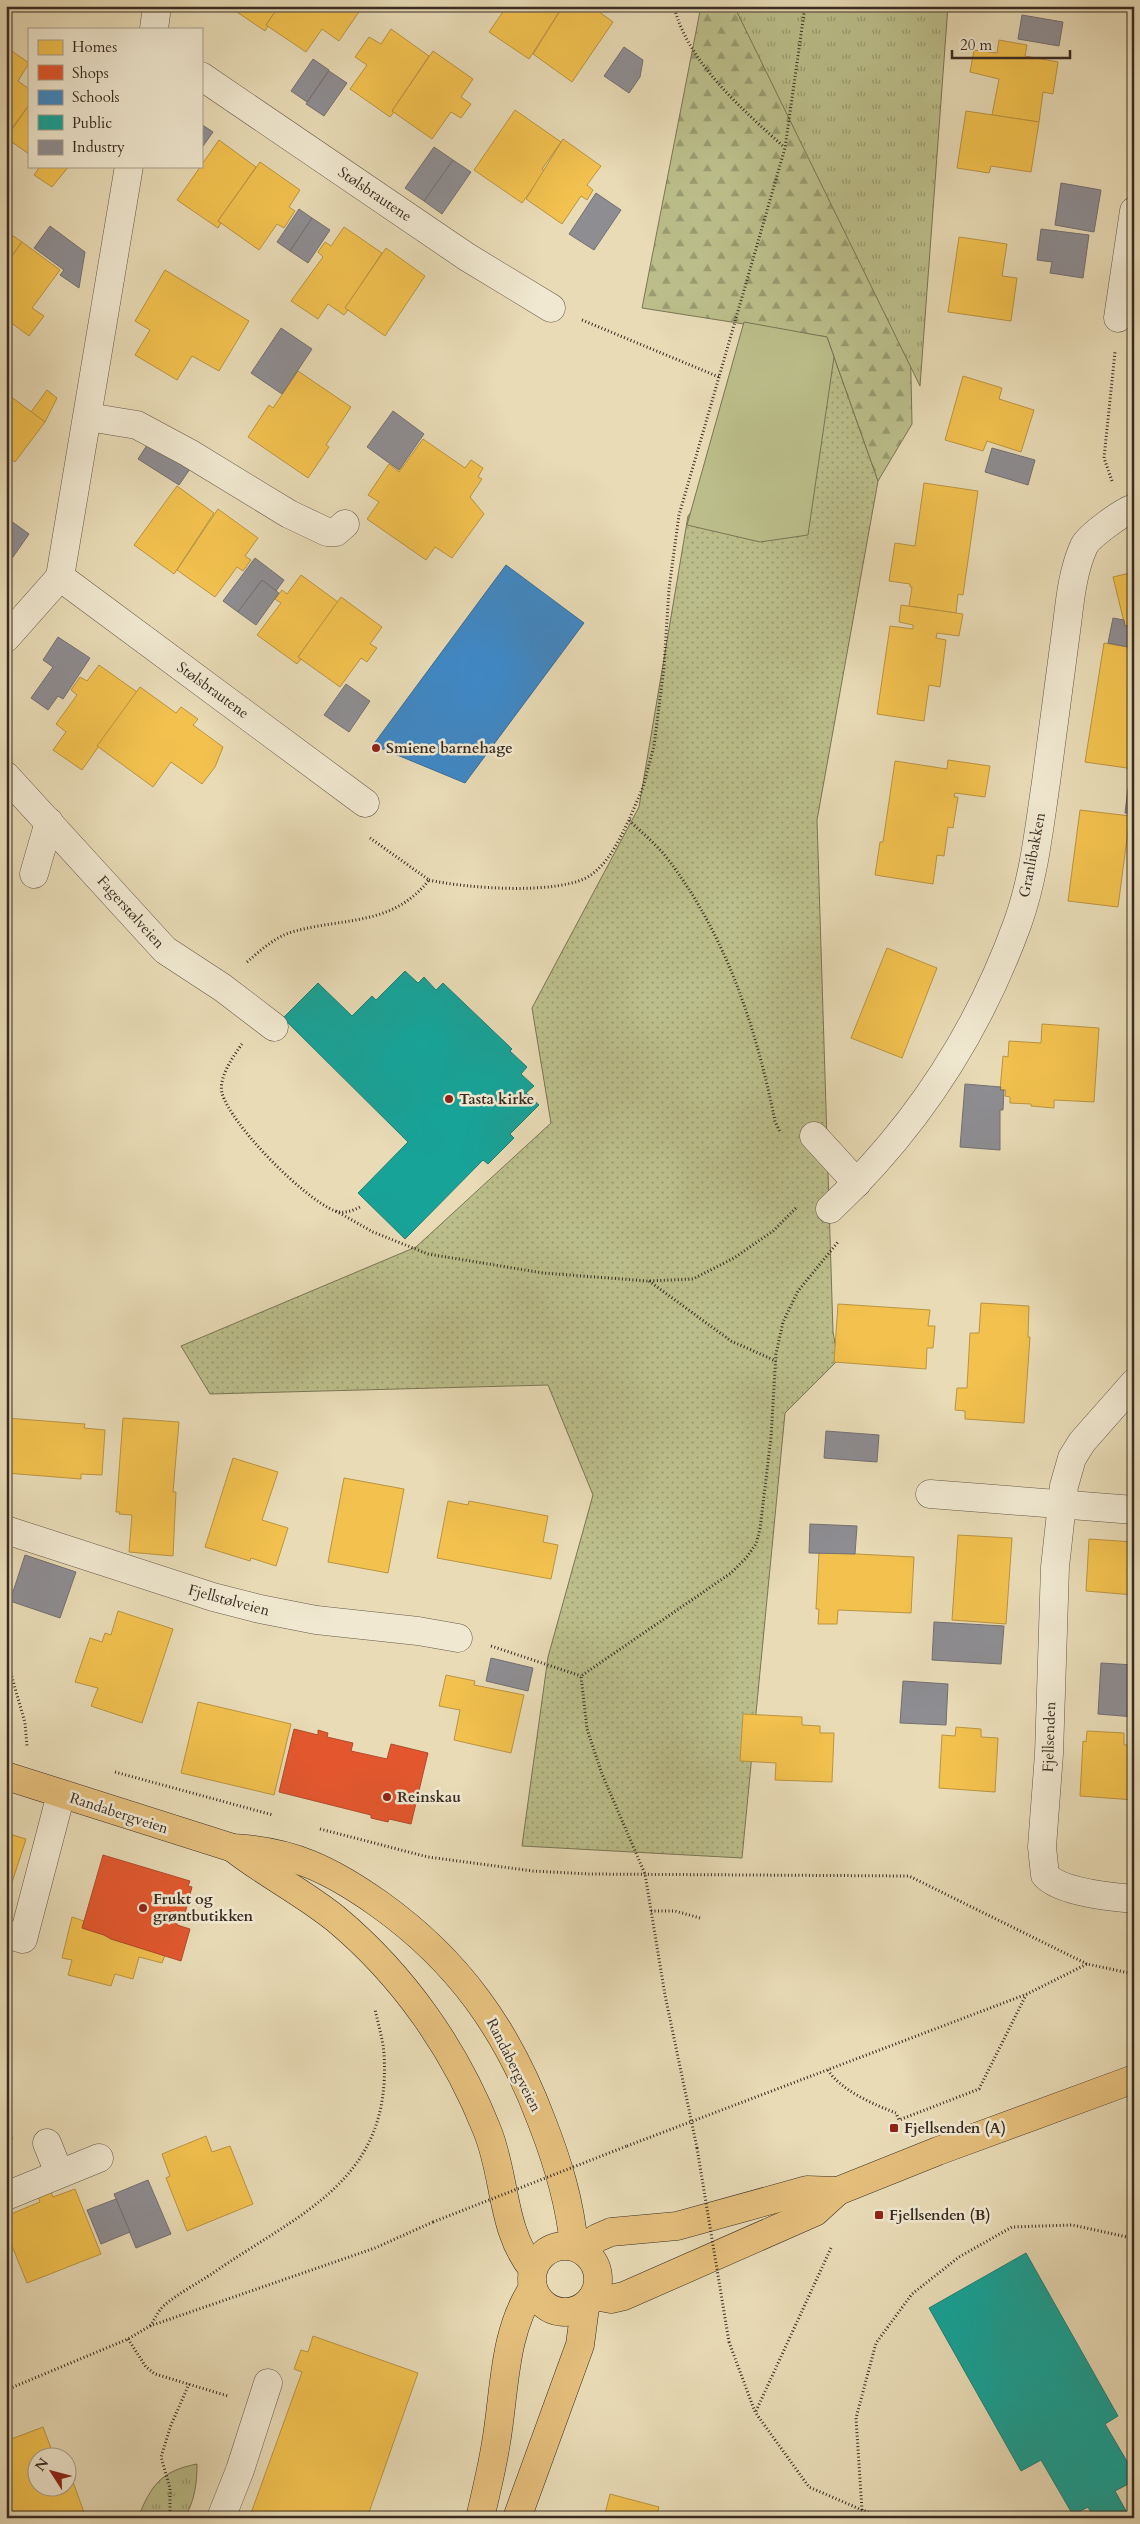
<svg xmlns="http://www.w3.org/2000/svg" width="1140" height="2524" font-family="Cardo,serif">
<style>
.grass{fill:url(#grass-dots);stroke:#7a7556}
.forest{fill:url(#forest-firs);stroke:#7a7556}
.park{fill:url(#park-tufts);stroke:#7a7556}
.garden{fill:#bbbe8a;stroke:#7a7556}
.homes{fill:#f2c14e;stroke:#ba9441}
.shops{fill:#e4572e;stroke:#b14a2b}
.schools{fill:#3f88c5;stroke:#3d6c94}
.public{fill:#17a398;stroke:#217f75}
.industry{fill:#8d8d92;stroke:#747071}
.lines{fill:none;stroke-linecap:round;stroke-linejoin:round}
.minor-casing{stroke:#655848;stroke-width:29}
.major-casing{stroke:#392c23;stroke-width:29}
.path{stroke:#392c23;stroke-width:3;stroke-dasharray:1 2.5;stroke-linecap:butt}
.minor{stroke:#f0e8d0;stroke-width:28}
.major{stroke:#e4be7b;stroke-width:28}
.path-bridge{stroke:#392c23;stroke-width:3;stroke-dasharray:1 2.5;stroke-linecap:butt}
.poi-dot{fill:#8f2418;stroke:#f0e8d0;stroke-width:2}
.labels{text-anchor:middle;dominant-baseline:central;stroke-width:5;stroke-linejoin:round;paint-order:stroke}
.street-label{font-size:15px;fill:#392c23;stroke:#f0e8d0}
.poi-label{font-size:15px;font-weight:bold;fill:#392c23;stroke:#f0e8d0;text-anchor:start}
</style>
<defs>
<pattern id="grass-dots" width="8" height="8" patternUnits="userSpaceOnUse" patternTransform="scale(1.25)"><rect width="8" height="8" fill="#bbbe8a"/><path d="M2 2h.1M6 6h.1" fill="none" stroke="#999b70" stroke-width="1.8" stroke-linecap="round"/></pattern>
<pattern id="forest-firs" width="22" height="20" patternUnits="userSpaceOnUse" patternTransform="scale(1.25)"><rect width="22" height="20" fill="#bbbe8a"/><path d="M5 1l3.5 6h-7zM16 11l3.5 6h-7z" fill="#999b70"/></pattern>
<pattern id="park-tufts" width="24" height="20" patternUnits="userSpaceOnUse" patternTransform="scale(1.25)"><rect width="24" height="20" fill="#bbbe8a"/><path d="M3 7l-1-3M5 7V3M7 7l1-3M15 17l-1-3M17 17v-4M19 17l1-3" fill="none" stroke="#999b70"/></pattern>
</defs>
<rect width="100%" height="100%" fill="#e8dbb6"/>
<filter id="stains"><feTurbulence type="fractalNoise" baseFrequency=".004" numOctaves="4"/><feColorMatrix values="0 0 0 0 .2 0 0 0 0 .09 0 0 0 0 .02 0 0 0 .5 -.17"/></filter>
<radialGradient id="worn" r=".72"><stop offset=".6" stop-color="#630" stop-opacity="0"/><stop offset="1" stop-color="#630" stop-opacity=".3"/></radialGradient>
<!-- grass -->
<path class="grass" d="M827,337L878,481L817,820L833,1332L838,1360L785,1413L742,1858L522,1846L548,1657L593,1495L548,1385L210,1394L181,1346L416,1247L551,1123L532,1008L639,807L688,516Z"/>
<!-- forest -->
<path class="forest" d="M701,6H903L912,424L878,481L827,337L642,308Z"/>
<!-- park -->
<g class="park">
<path d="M734,6H948L920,386Z"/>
<path d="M197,2464C197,2482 195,2502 184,2518H138C151,2485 161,2471 197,2464Z"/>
</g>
<!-- garden -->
<path class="garden" d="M744,322L827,337L834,357L808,535L760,542L687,525Z"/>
<!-- homes -->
<g class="homes">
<path d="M228,6H279L266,25L268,26L265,31Z"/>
<path d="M279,6H363L339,41L322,29L306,52L266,25Z"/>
<path d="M507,6H563L529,59L489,32Z"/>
<path d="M563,6H591L613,22L572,82L533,54Z"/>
<path d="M391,29L429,56L392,111L394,112L390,117L350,89L367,65L355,57L369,37L381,44Z"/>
<path d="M999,40L1027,45L1025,56L1058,62L1053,94L1043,92L1039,122L992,115L999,79L970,72L974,50L997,53Z"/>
<path d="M6,47L29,63L18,81L29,89V105L6,136Z"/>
<path d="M433,51L473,79L461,97L471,104L461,118L451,112L432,139L392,111Z"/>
<path d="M29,105V154L6,138Z"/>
<path d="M515,110L561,142L542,169L545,171L522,203L474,170Z"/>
<path d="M966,111L1039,122L1031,172L991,166L989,173L957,168Z"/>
<path d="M563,139L601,166L587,185L593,190L587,200L581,196L562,224L526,199Z"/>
<path d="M219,140L256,167L218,221L221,223L218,228L177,200Z"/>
<path d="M260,162L300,190L289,207L295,211L284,228L277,224L259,250L218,221Z"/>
<path d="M40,166H69L52,187L34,175Z"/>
<path d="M344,227L382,253L345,308L348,310L344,315L328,304L318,319L291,301L323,257L318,252L325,242L331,246Z"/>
<path d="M6,231L22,242L6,264Z"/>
<path d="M959,237L1007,244L1002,276L1017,278L1011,321L948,312Z"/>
<path d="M22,242L60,270L32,308L44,316L29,336L6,319V264Z"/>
<path d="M386,248L425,276L385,336L345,308Z"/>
<path d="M165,270L249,321L219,371L192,356L177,380L135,355L150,330L135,321Z"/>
<path d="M298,371L351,407L326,445L329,447L308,478L248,437L269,405L273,408Z"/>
<path d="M963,376L1002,388L999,399L1034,410L1021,452L987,441L983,451L945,440Z"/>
<path d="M47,390L57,398L45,422L31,412Z"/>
<path d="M6,393L45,422L15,462L6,455Z"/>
<path d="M423,439L465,468L471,460L483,468L478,477L482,479L470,497L484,514L452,558L435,547L426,560L367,519L379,502L368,495L389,464L399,472Z"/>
<path d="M924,483L978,491L963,595L958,594L956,613L909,606L912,587H910V584L889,581L895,543L915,546Z"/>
<path d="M177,486L214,513L174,574L134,545Z"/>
<path d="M218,509L258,538L245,556L251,560L243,571L237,567L215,597L177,570Z"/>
<path d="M1134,572V624L1125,626L1113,577Z"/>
<path d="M301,575L338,602L298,657L301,659L297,664L257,635L281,603L275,599L282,590L287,594Z"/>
<path d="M341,597L382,627L370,644L377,648L367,662L361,658L340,687L298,657Z"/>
<path d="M901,605L963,614L959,636L937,633L936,638L946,640L940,687L929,685L924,721L877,714L890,626L913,629V625L899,622Z"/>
<path d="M1104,643L1134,648V769L1085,762Z"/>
<path d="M99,665L137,692L82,770L53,750L66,732L56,724L77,695L71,690L80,677L87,681Z"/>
<path d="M140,687L176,713L181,707L198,719L193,725L223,747L215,767L202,784L171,762L153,787L97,746Z"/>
<path d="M948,760L990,766L985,797L955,793L954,797H958L953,828L948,827L944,856L937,855L933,884L875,875L880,842H883L895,761L947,769Z"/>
<path d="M1080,810L1130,816L1118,907L1068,901Z"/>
<path d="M887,948L937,968L902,1058L851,1038Z"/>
<path d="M1042,1024L1099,1028L1094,1102L1054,1100V1108L1031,1106V1104L1010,1103V1097L1005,1096L1006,1090H1000L1003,1056L1008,1057L1009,1041L1041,1043Z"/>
<path d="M981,1303L1029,1306L1028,1337H1030L1024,1423L965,1419V1411L955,1410L957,1388H967L970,1333H979Z"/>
<path d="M838,1304L930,1310L928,1326H935L933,1348H927L926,1369L834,1362Z"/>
<path d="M6,1418L85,1424L84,1428L105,1430L102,1475L81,1474V1479L6,1473Z"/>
<path d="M123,1418L179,1422L173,1492H176L173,1556L129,1552L132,1515L119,1514L120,1512H116Z"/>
<path d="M233,1458L278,1472L262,1520L288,1528L276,1566L251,1558L250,1561L205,1547Z"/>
<path d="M344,1478L404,1489L388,1573L328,1562Z"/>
<path d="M448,1501L468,1505L469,1501L548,1516L543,1542L558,1545L551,1579L437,1558Z"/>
<path d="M958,1535L1012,1538L1006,1624L952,1620Z"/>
<path d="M1089,1539L1134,1542V1595L1086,1591Z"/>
<path d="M819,1552L914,1557L911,1613L838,1610L837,1624H818L819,1609H816Z"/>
<path d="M118,1611L173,1629L142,1723L91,1706L98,1688L75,1682L90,1638L102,1642L105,1633L111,1635Z"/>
<path d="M446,1675L475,1681L474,1685L524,1695L511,1753L454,1740L460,1710L439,1706Z"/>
<path d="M198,1702L291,1724L274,1795L181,1773Z"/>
<path d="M743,1714L802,1717V1725L820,1726V1733H834L832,1782L775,1780L776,1763L740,1761Z"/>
<path d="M956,1727L981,1729V1737L998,1738L995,1792L939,1788L942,1735L955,1736Z"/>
<path d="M1087,1731L1124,1733V1745H1134V1800L1080,1796L1083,1741L1086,1742Z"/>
<path d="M6,1833L26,1839L6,1901Z"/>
<path d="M72,1917L84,1921L82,1928L104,1935L111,1939L165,1955L162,1963L139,1957L133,1979L115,1974L111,1986L68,1975L72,1960L62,1958Z"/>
<path d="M6,2122L13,2139L6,2142Z"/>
<path d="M206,2136L212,2152L230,2146L253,2204L187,2231L166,2178L170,2176L162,2154Z"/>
<path d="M75,2189L101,2254L27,2283L6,2231V2216L40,2202L38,2197L51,2192L53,2197Z"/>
<path d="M313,2336L418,2373L367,2518H252L250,2516L302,2372L294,2369L301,2350L308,2352Z"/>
<path d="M43,2427L54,2456H38V2486H68V2481L72,2479L86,2518H6V2441Z"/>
<path d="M610,2494L659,2507L656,2518H604Z"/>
</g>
<!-- shops -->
<g class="shops">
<path d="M294,1729L318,1735V1730L328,1733L327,1737L353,1743L351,1751L387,1759L391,1744L428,1753L411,1824L389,1819L388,1822L371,1818V1815L279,1792Z"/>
<path d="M103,1855L190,1881L188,1886L192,1887L183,1921L178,1920L177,1925L190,1929L181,1961L111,1939L104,1935L82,1928Z"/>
</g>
<!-- schools -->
<path class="schools" d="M506,565L584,623L465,783L373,745Z"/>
<!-- public -->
<g class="public">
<path d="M405,971L418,983L424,977L436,990L443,983L512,1049L510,1051L527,1067L521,1074L534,1086L526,1093L539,1105L510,1134L514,1138L488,1164L483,1160L405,1239L358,1193L408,1142L283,1018L318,983L352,1016L372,996L376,1000Z"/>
<path d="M1026,2253L1118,2416L1105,2424L1128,2463L1134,2460V2481L1115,2491L1130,2518H1094L1088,2507L1073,2515L1041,2460L1021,2471L929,2308Z"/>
</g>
<!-- industry -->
<g class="industry">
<path d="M1022,15L1063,22L1059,46L1018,39Z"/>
<path d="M624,47L643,60L640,77L629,93L604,76Z"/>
<path d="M313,59L329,70L307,102L291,91Z"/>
<path d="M329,71L347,83L324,116L306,104Z"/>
<path d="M201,124L213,132L201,149Z"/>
<path d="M434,147L453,160L424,201L405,188Z"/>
<path d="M453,160L471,172L442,214L424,201Z"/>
<path d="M1061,183L1101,190L1094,232L1055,225Z"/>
<path d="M596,193L621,210L594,250L569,234Z"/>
<path d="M299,209L312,218L290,251L277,242Z"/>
<path d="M312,218L330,230L308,263L290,251Z"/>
<path d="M50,226L85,252L79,288L60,275L64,270L34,248Z"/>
<path d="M1041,229L1089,235L1083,278L1050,273L1052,262L1037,260Z"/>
<path d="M281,328L312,349L282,394L251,373Z"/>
<path d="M393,411L424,434L399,470L367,447Z"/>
<path d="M151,439L192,466L179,485L138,459Z"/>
<path d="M992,448L1035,460L1028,485L985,472Z"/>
<path d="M11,521L29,534L6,567V528Z"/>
<path d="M255,558L284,580L276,591L262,580L238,612L223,601Z"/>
<path d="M262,580L279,593L256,625L238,612Z"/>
<path d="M1113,618L1124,620L1125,626L1134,624V648L1108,643Z"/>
<path d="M58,637L90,658L63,699L58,696L48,710L31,698L53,667L43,660Z"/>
<path d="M346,684L370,701L349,732L324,715Z"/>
<path d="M1128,788L1134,789V814L1125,813Z"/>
<path d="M965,1084L1001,1087L1000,1090H1004L1003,1110H1000V1150L960,1147Z"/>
<path d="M826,1431L879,1435L877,1462L824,1458Z"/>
<path d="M810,1524L857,1526L855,1554L809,1553Z"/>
<path d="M25,1555L76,1572L60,1618L10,1601Z"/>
<path d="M934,1622L1004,1626L1001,1664L932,1660Z"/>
<path d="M491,1658L533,1668L528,1691L486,1681Z"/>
<path d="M1101,1663L1134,1665V1717L1098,1714Z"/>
<path d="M903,1681L948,1684L946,1725L900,1723Z"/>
<path d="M148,2180L171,2234L136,2248L114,2194Z"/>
<path d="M116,2199L130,2232L101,2244L87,2210Z"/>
</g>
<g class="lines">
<!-- minor casing -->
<g class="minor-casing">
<g id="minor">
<path d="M154,29L157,6"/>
<path d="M201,76L467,257L551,308"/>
<path d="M1118,318L1134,211"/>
<path d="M88,417L137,425L189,453L289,514L327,532H336L345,524"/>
<path d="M60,577L365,803"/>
<path d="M6,638L60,577L129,166"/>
<path d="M6,776L165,950L223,988L274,1027"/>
<path d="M34,874L49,822"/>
<path d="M814,1136L857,1183"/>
<path d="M830,1209C915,1129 978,1033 1018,922C1034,877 1039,829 1046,782C1053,729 1060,677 1067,624C1070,599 1073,570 1084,546C1089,536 1122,512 1134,508"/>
<path d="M1134,1383L1082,1442L1072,1458L1064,1486L1055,1567L1049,1754L1042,1847L1045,1875C1060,1892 1111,1897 1134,1899"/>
<path d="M930,1494L1134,1510"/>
<path d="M6,1530L213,1597L260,1609L316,1620L418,1631L458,1638"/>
<path d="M6,1934L23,1939L61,1794"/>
<path d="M47,2143L59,2173"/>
<path d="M6,2196L99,2158"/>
<path d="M221,2518L240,2470L268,2383"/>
</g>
</g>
<!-- major casing -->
<g class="major-casing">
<g id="major">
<path d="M6,1776L233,1848C292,1851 331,1870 379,1904C459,1961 508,2031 542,2122C558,2163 570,2202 574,2246"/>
<path d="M233,1848C266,1874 304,1893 336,1919C403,1975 455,2049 487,2130C506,2176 501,2231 533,2269"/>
<circle cx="565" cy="2279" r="33"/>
<path d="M582,2250L597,2238L611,2232L677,2226L807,2190L838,2191"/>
<path d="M595,2296L611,2299L624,2296L815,2212L838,2191L938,2151L1134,2079"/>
<path d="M480,2518C486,2493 492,2468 496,2443C505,2391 503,2333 533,2288"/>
<path d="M517,2518L580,2345L585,2307"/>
</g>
</g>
<!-- path -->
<g class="path">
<path d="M674,6C687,62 743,110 784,147"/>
<path d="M582,320L719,377L785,148L805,6"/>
<path d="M719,377L679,515L669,589L664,667L654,746L643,787L629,820C641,832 656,844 667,858C726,935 756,1027 775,1121L780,1132"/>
<path d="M1112,481L1104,458L1115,352"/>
<path d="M429,880C464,888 561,896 591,875C610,861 619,840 629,820"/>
<path d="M247,962C261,950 275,937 292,932C343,917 392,927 429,880L370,838"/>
<path d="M242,1044C234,1055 218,1078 222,1093C231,1125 303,1198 335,1211C344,1214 352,1211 360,1207"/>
<path d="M336,1211L373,1232L428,1254L543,1273L648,1281L693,1279L734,1258L773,1231L796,1208"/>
<path d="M649,1281L731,1341L776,1361"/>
<path d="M491,1646L581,1676"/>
<path d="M6,1656L25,1723L27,1746"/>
<path d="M115,1772L273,1815"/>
<path d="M320,1829L428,1857L533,1871L589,1874L909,1876L1087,1964"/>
<path d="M651,1911H675L700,1918"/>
<path d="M828,2070C840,2090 875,2105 896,2113L899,2120L979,2089L1026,1995"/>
<path d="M627,2146L1027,1994L1087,1964L1134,1974"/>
<path d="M697,2148L665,1995L645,1874L602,1774L587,1729L581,1676L731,1573L746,1558L756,1544L760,1529L771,1437L776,1354L783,1322L798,1291L838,1242"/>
<path d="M1134,2210L1132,2238L1134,2252"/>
<path d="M150,2326C154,2321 156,2315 160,2310C168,2299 200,2282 213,2273C301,2212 392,2181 384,2054C383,2039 378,2024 375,2009"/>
<path d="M128,2339L146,2367L155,2374L228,2396"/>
<path d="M729,2342L755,2412L809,2487L862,2510L887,2518"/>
<path d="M6,2390L128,2339L150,2326L375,2248L433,2222"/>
<path d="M756,2411L831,2248"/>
<path d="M862,2510L856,2418L876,2343L912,2294L959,2257L1012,2227L1072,2225L1132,2238"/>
<path d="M170,2518V2488L161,2457L171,2425L189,2384"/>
</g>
<!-- minor -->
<use href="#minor" class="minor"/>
<!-- major -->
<use href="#major" class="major"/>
<!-- path-bridge -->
<g class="path-bridge">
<path d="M697,2148L729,2342"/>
<path d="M433,2222L627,2146"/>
</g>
</g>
<!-- markers -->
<g class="poi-dot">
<circle cx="376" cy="748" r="5"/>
<circle cx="449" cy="1099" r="5"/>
<circle cx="387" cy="1797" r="5"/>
<circle cx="143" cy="1908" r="5"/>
<rect x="889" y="2123" width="10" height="10" rx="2.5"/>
<rect x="874" y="2210" width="10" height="10" rx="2.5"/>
</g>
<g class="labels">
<!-- street labels -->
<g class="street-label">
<text transform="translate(375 194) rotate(34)">Stølsbrautene</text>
<text transform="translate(213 690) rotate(36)">Stølsbrautene</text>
<text transform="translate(1032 855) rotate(-79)">Granlibakken</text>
<text transform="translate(131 912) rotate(48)">Fagerstølveien</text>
<text transform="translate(229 1600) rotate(15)">Fjellstølveien</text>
<text transform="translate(1049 1737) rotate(-88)">Fjellsenden</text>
<text transform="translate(119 1813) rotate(18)">Randabergveien</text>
<text transform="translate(514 2065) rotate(63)">Randabergveien</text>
</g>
<!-- poi labels -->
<g class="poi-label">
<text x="386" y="748">Smiene barnehage</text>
<text x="459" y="1099">Tasta kirke</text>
<text x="397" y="1797">Reinskau</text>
<text x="153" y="1899">Frukt og<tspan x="153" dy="17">grøntbutikken</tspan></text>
<text x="904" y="2128">Fjellsenden (A)</text>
<text x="889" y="2215">Fjellsenden (B)</text>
</g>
</g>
<!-- margin -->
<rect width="1140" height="2524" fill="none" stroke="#e8dbb6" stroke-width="25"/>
<rect x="8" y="8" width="1125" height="2509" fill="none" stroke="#392c23" stroke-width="2.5"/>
<rect x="12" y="12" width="1115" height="2499" fill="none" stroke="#392c23"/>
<!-- legend -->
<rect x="28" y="28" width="175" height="140" fill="#f0e8d0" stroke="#a79d8b"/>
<rect x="38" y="40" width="25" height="15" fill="#f2c14e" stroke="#a79d8b"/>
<text x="72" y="52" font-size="15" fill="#392c23">Homes</text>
<rect x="38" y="65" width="25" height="15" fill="#e4572e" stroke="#a79d8b"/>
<text x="72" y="78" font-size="15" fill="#392c23">Shops</text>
<rect x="38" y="90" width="25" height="15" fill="#3f88c5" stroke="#a79d8b"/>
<text x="72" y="102" font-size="15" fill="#392c23">Schools</text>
<rect x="38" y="115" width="25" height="15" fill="#17a398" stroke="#a79d8b"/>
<text x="72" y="128" font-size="15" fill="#392c23">Public</text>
<rect x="38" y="140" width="25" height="15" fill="#8d8d92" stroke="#a79d8b"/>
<text x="72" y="152" font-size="15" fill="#392c23">Industry</text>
<!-- north arrow -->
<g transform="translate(52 2472) rotate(306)"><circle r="24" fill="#f0e8d0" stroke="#a79d8b"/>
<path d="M0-4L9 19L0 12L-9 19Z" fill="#8f2418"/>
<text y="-8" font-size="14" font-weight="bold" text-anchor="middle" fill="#392c23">N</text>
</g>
<!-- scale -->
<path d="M952 50v8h118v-8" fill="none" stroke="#392c23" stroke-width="2.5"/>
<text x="960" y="50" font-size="15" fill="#392c23" stroke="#f0e8d0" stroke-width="4" paint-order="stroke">20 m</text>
<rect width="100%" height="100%" filter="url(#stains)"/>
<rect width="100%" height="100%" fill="url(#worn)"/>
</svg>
